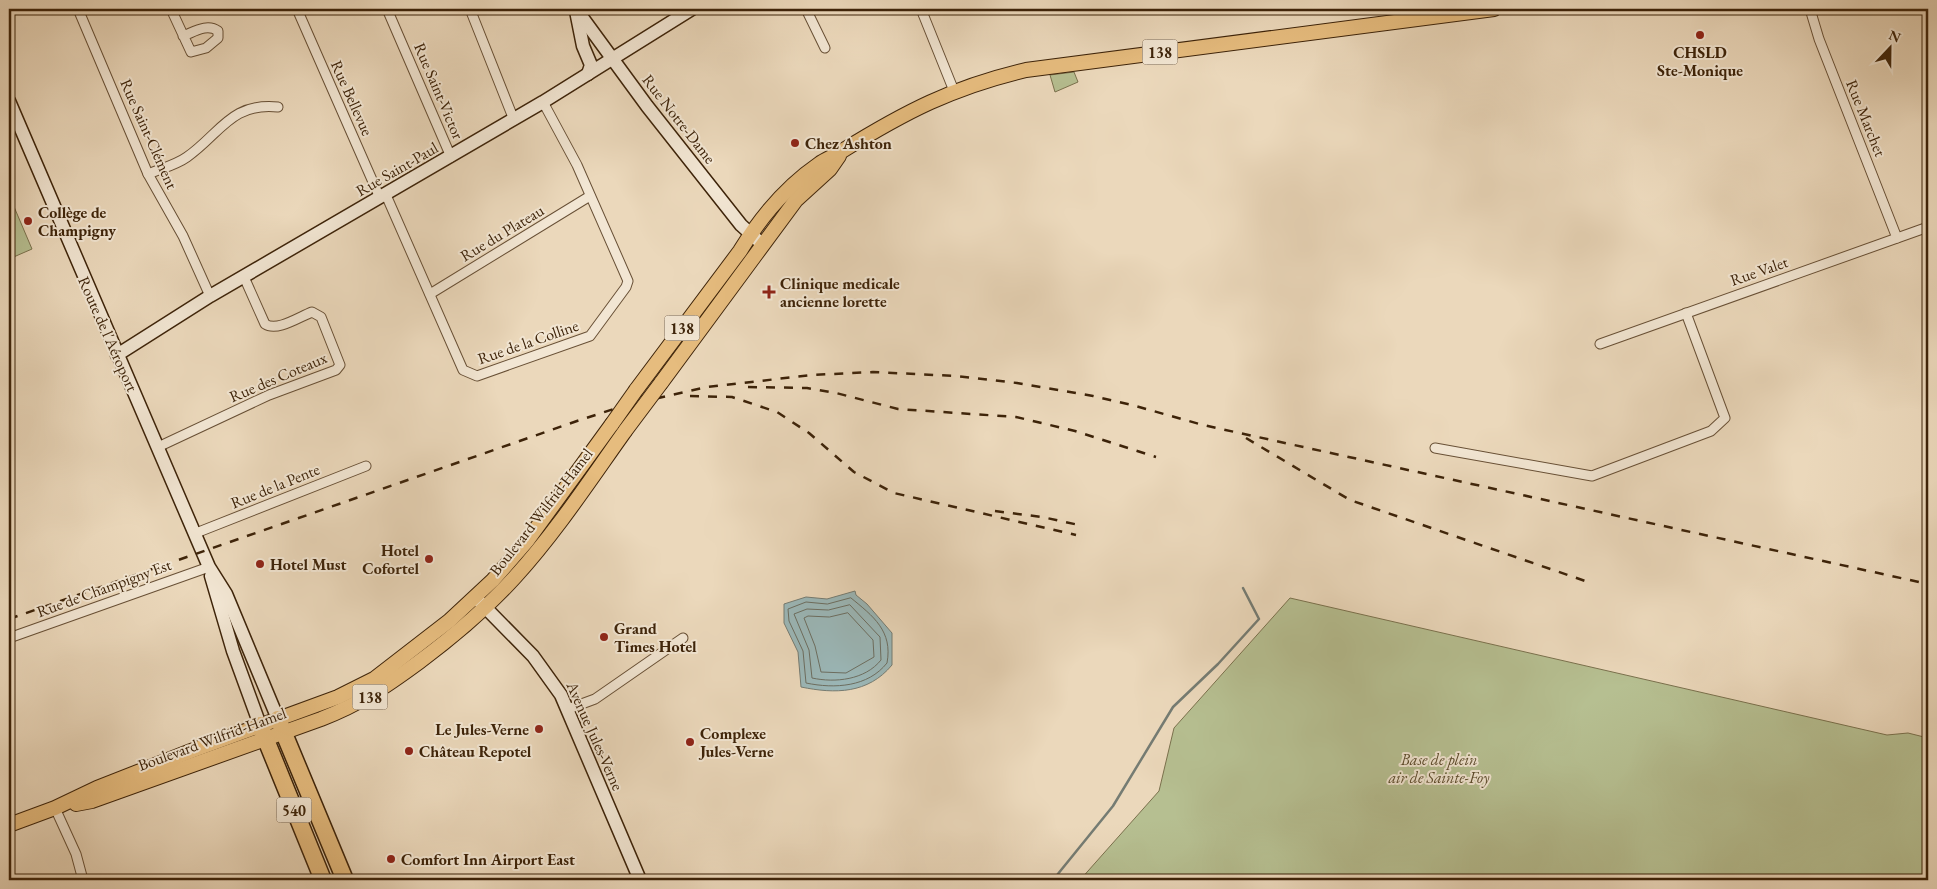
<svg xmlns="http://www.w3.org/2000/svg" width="1937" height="889" font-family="'EB Garamond',serif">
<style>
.green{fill:#b6bf91;stroke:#7a714d}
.water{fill:#9bb8b9;stroke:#757c73}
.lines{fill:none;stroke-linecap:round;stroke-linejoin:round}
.shore{stroke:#6c6e61;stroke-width:1}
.stream{stroke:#757c73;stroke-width:2.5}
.street-casing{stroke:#685036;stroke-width:11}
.secondary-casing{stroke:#3d2309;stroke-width:15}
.primary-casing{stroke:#3d2309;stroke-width:16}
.highway-casing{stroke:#3d2309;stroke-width:19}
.street{stroke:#f2e6d3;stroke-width:9}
.secondary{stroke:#f2e6d3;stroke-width:12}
.primary{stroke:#e6bc7e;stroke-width:14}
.highway{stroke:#e6bc7e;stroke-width:16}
.rail{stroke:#3d2309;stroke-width:2.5;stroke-dasharray:9 9;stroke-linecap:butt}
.primary-bridge-casing{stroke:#3d2309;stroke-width:16;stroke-linecap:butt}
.primary-bridge{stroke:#e6bc7e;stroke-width:14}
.poi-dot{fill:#8f2418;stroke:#f2e6d3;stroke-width:2}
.labels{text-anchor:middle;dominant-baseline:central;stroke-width:4;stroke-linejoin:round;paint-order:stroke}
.shield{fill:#f2e6d3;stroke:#735e46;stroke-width:1}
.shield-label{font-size:15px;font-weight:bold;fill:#3d2309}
.poi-label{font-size:16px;font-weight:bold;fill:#3d2309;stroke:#f2e6d3;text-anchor:start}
.street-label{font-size:16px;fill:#3d2309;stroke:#f2e6d3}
.park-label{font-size:16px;font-style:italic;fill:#5b4a2b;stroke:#f2e6d3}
</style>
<rect width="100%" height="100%" fill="#ebd8bb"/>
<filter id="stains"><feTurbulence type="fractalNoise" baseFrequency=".004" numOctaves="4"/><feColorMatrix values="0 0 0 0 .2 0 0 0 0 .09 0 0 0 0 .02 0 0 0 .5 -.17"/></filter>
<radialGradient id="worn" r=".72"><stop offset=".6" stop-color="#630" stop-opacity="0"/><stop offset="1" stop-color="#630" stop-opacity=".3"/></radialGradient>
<!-- green -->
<g class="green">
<path d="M1074,72L1078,82L1055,92L1050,75Z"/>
<path d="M9,195L32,249L9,259Z"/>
<path d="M1290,598L1887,735L1908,733L1928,738V880H1080L1159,791L1174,728Z"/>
</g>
<!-- water -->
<path class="water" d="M855,591L856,595L867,604L892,633V665C868,694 835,694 801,687L798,652L784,623V604L806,597L827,599Z"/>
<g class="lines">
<!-- shore -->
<g class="shore">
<path d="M851,598C873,616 893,631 887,663C868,687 835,689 806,683L803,651L789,621L788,609L806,602L827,604Z"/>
<path d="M850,605L880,637L881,660C865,680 835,683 812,678L809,650L794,614L807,609L828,610Z"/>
<path d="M848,613L873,640L874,657L846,673L821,672L815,646L804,618L808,616L829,617Z"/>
</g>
<!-- stream -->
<path class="stream" d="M1053,880L1113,806L1173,707L1218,664L1259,619L1243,588"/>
<!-- street casing -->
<g class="street-casing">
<g id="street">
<path d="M78,9L148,174L183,236L210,296"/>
<path d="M171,9L191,52L206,48L218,38V31C207,23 194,32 183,36"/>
<path d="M297,9L380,198"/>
<path d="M387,9L451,157"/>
<path d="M470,9L514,120"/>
<path d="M806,9L825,48"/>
<path d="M921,9L954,91"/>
<path d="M1810,9L1819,39L1897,238"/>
<path d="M148,174C160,169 176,165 187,157C220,134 231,102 278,107"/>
<path d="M386,195L463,370L477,376L590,336L626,287L628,281L577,165L543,102"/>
<path d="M430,294L590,196"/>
<path d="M1600,344L1928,227"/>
<path d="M158,447L269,395L336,370L340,365L321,317L312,312C299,317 277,332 265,324L244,277"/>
<path d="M1435,448L1592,476L1711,431L1725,418L1686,313"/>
<path d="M196,533L366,466"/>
<path d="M9,638L209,567"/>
<path d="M568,709L595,699L683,638"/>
<path d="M55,808L76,854L83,880"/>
</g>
</g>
<!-- secondary casing -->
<g class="secondary-casing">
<g id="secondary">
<path d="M576,9L647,106L741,225L762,244"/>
<path d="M576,11L583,46L591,65L588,74"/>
<path d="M9,101L209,567L226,594L278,719"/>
<path d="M117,355L210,296L543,102L692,9"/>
<path d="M211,576L233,651L260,725"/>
<path d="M476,598L533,656L561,695L640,880"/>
</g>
</g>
<!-- primary casing -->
<g class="primary-casing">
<g id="primary">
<path d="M661,383L796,200L830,169L839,156"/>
<path d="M636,390L740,251C760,218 787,186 819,164C826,159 835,156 842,151C905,112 953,87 1026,70L1494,9"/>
<path d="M76,804L92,801L321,719C360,704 385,687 419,662C454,636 486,609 515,577C556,532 590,480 625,431"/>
<path d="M9,825L55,808L97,788L191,751L338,697L374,679L449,621L493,580L527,541L612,424"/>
</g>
</g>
<!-- highway casing -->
<g class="highway-casing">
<g id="highway">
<path d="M278,719L345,880"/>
<path d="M260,725L323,880"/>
</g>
</g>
<!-- street -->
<use href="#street" class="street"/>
<!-- secondary -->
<use href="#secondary" class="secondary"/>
<!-- primary -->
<use href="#primary" class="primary"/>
<!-- highway -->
<use href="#highway" class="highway"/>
<!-- rail -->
<g class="rail">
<path d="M748,387L807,388L836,393L898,409L1016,417L1075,431L1156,457"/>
<path d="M690,396L732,397L777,412L809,433L854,472L894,493L1076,535"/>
<path d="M1246,438L1350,500L1591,583"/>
<path d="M995,511L1042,517L1079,525"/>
<path d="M9,619L577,421L623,406L707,387L812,375L873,372L956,376L1017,383L1093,396L1132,405L1203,425L1928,584"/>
</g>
<!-- primary-bridge casing -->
<g class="primary-bridge-casing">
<g id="primary-bridge">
<path d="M612,424L636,390"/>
<path d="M625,431L661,383"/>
</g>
</g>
<!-- primary-bridge -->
<use href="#primary-bridge" class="primary-bridge"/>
</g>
<!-- markers -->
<g class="poi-dot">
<circle cx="1700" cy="35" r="5"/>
<circle cx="795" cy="143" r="5"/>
<circle cx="28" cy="221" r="5"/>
<path d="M766.5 284.5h5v5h5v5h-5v5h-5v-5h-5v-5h5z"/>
<circle cx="429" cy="559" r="5"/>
<circle cx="260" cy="564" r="5"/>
<circle cx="604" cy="637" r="5"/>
<circle cx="539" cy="729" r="5"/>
<circle cx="690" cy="742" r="5"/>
<circle cx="409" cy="751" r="5"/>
<circle cx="391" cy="859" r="5"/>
</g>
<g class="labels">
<!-- shield labels -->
<g class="shield">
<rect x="1142.5" y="39.5" width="35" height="25" rx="4"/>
<rect x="664.5" y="315.5" width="35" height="25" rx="4"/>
<rect x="352.5" y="684.5" width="35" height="25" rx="4"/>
<rect x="276.5" y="797.5" width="35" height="25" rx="4"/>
</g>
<g class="shield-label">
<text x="1160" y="52">138</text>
<text x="682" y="328">138</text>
<text x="370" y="697">138</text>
<text x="294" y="810">540</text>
</g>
<!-- poi labels -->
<g class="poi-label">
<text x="1700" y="52" text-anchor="middle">CHSLD<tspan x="1700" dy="18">Ste-Monique</tspan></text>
<text x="805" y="143">Chez Ashton</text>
<text x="38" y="212">Collège de<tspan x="38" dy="18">Champigny</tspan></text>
<text x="780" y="283">Clinique medicale<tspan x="780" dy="18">ancienne lorette</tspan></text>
<text x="419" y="550" text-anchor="end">Hotel<tspan x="419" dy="18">Cofortel</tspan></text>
<text x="270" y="564">Hotel Must</text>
<text x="614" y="628">Grand<tspan x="614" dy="18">Times Hotel</tspan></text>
<text x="529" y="729" text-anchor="end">Le Jules-Verne</text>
<text x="700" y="733">Complexe<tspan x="700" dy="18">Jules-Verne</tspan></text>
<text x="419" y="751">Château Repotel</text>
<text x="401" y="859">Comfort Inn Airport East</text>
</g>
<!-- street labels -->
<g class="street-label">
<text transform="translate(439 91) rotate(67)">Rue Saint-Victor</text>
<text transform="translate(352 98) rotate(66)">Rue Bellevue</text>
<text transform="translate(1866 118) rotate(68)">Rue Marchet</text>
<text transform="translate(679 119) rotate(52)">Rue Notre-Dame</text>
<text transform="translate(149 134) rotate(66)">Rue Saint-Clément</text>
<text transform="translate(397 169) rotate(-30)">Rue Saint-Paul</text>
<text transform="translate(502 233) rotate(-31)">Rue du Plateau</text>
<text transform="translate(1759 271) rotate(-19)">Rue Valet</text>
<text transform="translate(108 334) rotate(66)">Route de l'Aéroport</text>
<text transform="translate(528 342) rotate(-19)">Rue de la Colline</text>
<text transform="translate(278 377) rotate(-23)">Rue des Coteaux</text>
<text transform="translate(275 486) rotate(-22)">Rue de la Pente</text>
<text transform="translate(541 512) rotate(-52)">Boulevard Wilfrid-Hamel</text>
<text transform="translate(104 588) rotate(-20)">Rue de Champigny Est</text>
<text transform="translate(595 736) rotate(66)">Avenue Jules-Verne</text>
<text transform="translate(212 739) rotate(-20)">Boulevard Wilfrid-Hamel</text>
</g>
<!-- park labels -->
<g class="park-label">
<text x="1439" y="759">Base de plein<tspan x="1439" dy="18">air de Sainte-Foy</tspan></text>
</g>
</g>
<!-- margin -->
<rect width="1937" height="889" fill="none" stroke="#ebd8bb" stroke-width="30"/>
<rect x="10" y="10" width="1917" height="869" fill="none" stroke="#3d2309" stroke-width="2.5"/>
<rect x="15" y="15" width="1907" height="859" fill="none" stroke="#3d2309"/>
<!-- north arrow -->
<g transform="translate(1890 48) rotate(22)" stroke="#f2e6d3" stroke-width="4" paint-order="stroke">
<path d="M0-4L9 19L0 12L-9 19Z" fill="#3d2309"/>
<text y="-8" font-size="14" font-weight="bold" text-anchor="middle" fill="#3d2309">N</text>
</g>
<rect width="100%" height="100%" filter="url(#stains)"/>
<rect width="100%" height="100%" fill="url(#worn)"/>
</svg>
